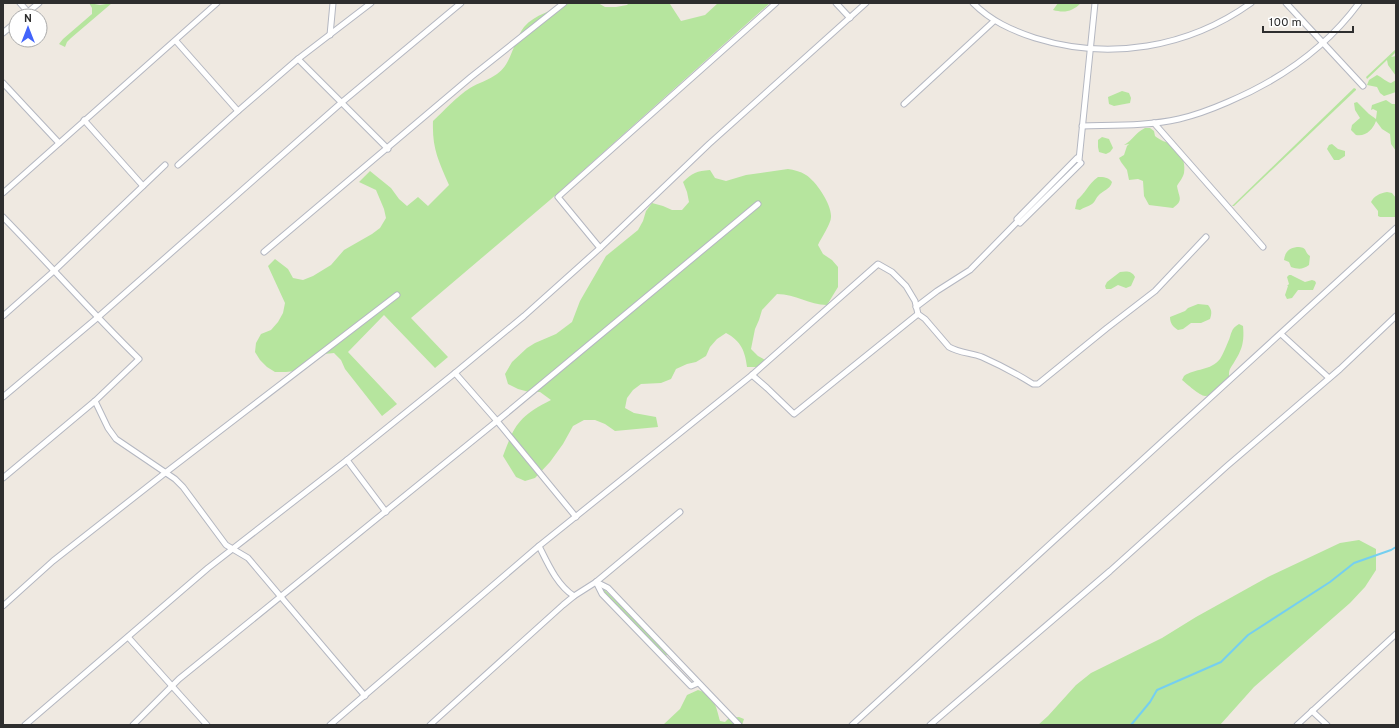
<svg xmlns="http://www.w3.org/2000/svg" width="1399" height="728" font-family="Overpass,sans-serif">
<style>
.green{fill:#b6e59e}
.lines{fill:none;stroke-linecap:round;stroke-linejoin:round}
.stream{stroke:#75cff0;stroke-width:2}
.street-casing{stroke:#b4b7c1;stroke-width:7}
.street{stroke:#fff;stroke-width:5}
</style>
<rect width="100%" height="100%" fill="#efe9e1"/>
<!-- green -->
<g class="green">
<path d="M89,3L100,5L112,3L71,38L67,42L65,47L59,44L63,39L92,14V8Z"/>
<path d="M566,3H598L605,7H616L627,5L629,3H673L670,4L681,21L705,15L718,3H770L550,200L411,318L448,357L435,368L384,315L348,352L397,404L382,416L345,369L341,360L334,353L324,354L296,371L286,372H275L267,367L260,360L255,352L256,343L261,334L271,330L278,322L283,313L285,303L268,266L275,259L288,269L293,278L303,280L313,276L331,265L344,250L372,234L380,228L386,218L384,209L376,190L359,182L370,171L391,188L399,199L407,206L418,197L428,206L449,185C438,160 432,148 433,121C445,110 456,97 470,88C478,83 489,80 497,74C512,64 513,41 524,27C535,14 553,11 566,3Z"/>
<path d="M1058,3H1081C1072,12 1064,13 1053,10Z"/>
<path d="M1396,49V52L1391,57L1396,56V76L1388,65L1387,60L1367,79L1366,77Z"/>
<path d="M1377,75C1382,77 1386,82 1391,83L1396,80V92L1384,96L1380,93L1377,87L1367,85L1369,80Z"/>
<path d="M1354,88L1356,89V90L1234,206H1232Z"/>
<path d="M1122,91L1129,93L1131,98L1130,103L1114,106L1109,104L1108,97Z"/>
<path d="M1386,100L1392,104H1396V151L1391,144L1390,134L1382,129L1376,121C1373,129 1366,137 1356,135L1351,130L1352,125L1360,118L1355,110L1354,103L1357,102L1369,114L1376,119L1377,111L1373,109L1371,110L1372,105Z"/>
<path d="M1145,128H1150L1154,131L1155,136C1161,141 1166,142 1173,144C1181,148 1186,164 1184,173C1183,178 1179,182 1177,186C1179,198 1184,200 1173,208L1149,205L1144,196L1143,181L1138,179L1129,180L1127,170L1121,162L1119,158L1124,155L1127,146L1129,144L1124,145C1133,140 1135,133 1145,128Z"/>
<path d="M1102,137L1109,139L1113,148L1110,152L1106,154L1099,152L1098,147V140Z"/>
<path d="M1332,144L1338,149L1345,151V156L1339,160H1334L1327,149L1329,145Z"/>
<path d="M788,169C794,170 800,171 806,175C816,181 832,205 831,217C831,224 821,238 818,245L823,254L832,260L838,267V287L827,305C809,305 796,294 777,294L762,310L759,320L755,329L751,349L758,356L767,361L757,367H747C745,351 741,341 726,333L717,339L710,347L706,356L696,362L687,364L676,369L671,379L661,383L641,384L633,390L627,398L625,408L634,413L656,417L658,427L615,431L605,424L595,420H584L573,426L563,444L550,462L535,478L525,481L516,477L503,456C515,423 520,416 551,400L540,392H529L518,389L508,384L505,374L512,362L527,348L535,343L556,334L572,322L580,301L606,256L638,230L643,221L646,211L652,203L663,206L672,210H682L689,202L687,192L683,182C692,173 697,171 710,170L715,178L726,181L746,175Z"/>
<path d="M1098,177C1104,177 1108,177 1112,182C1110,190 1103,190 1098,196C1096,198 1095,202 1092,204C1088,207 1084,207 1080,210L1075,209L1077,200C1085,194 1088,184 1098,177Z"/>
<path d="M1387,192L1392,193L1396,198V219L1395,217H1380L1378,216V211L1371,202C1374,196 1380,193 1387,192Z"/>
<path d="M1297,247C1308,247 1304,252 1310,256L1309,265C1302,270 1298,269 1291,267L1289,262L1284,260C1285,252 1289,248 1297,247Z"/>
<path d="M1120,272C1127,271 1132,271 1135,277L1131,286L1126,288L1118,285L1111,289H1106L1105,286L1107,282Z"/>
<path d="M1289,275H1291L1305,282L1312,280L1315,281L1316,283L1313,290H1298L1292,298L1287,299L1285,295L1288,286H1287L1289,284L1287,277Z"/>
<path d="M1198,304L1208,305C1212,310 1212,313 1210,319L1201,323H1191L1183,329L1178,330C1173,327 1170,323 1170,317L1185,311L1188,308Z"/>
<path d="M1239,324L1243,326C1245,346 1240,353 1230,369C1228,373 1230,377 1228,381C1225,388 1213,396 1205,396C1200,396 1187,384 1182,380L1184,376C1195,368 1211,371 1220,359C1223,354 1226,347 1228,342C1232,334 1230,329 1239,324Z"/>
<path d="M1359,540L1376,549V570L1365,587L1350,603L1254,687L1220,725H1038L1048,716L1076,685L1091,673L1162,638L1196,617L1268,577L1340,543Z"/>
<path d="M603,588L666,652L667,655L665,656L602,591Z"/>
<path d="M698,690C715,695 716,707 720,721L725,722L729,718L739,717L744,719L742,725H663L680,709L687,695Z"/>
</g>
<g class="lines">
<!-- stream -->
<path class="stream" d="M1131,725L1150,702L1157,690L1221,662L1248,635L1330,582L1354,563L1391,550L1396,547"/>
<!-- street casing -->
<g class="street-casing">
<g id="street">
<path d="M20,3L28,12"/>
<path d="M836,3L850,18"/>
<path d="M973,3C991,21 1011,30 1035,38C1109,61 1188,48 1251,3"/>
<path d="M1286,3L1363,86"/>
<path d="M23,16L39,3"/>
<path d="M3,33L16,22"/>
<path d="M330,35L333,3"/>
<path d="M176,41L238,111"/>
<path d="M298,59L388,149"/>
<path d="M3,83L59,143"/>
<path d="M904,104L994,21"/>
<path d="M84,120L143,186"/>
<path d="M1154,123L1263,247"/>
<path d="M1082,126C1115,125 1148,126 1179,119C1196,115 1212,109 1228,102C1280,80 1325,49 1359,3"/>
<path d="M1079,160L1095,3"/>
<path d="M178,165L238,111L298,59L371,3"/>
<path d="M3,193L217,3"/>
<path d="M3,217C49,264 92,313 139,359L95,401L3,478"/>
<path d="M1017,219L1077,158"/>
<path d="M1020,223L1081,163"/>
<path d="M600,248L558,197L776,3"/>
<path d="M264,252L471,77L564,3"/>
<path d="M916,307L937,291L970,270L1018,221"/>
<path d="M3,316L55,270L165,165"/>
<path d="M1281,334L1329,378"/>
<path d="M455,373L497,421L576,517"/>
<path d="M752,375L767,388L794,414L918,314"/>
<path d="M3,397L97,318L341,103L461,3"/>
<path d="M95,401L108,428L116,439L175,479L183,487L226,545L248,558L365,696"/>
<path d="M347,460L386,512"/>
<path d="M539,546C548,564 557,585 574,596L596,582L680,512"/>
<path d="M596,582L608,588L739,725"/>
<path d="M596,582L602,594L691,686L698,683"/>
<path d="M3,606L53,561L165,473L397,295"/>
<path d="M128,637L207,725"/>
<path d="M1312,711L1327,725"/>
<path d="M25,725L208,568L347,460L455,373L524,316L600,248L709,144L866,3"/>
<path d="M133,725L179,679L497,421L758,204"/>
<path d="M330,725L539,546L752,375L878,264L892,272L906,286L915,301L918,314L925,319L949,347C959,353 972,353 982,357C1000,365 1017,374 1033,384H1038L1107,328L1155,291L1206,237"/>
<path d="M430,725L563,605L574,596"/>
<path d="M852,725L1396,228"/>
<path d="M930,725L1110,571L1227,466L1340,369L1396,316"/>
<path d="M1297,725L1396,634"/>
</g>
</g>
<!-- street -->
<use href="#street" class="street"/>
</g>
<!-- border -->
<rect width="1399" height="728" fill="none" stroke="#2e2e2e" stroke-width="8"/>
<!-- north arrow -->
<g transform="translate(28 28)"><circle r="19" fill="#ffffff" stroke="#ababab"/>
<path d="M0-3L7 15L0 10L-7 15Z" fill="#4264fb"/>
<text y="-6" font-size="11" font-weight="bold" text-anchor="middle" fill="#2e2e2e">N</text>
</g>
<!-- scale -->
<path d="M1263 26v6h90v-6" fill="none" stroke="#2e2e2e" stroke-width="2"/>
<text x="1269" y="26" font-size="12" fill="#2e2e2e" stroke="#ffffff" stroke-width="3" paint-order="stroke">100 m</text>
</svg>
